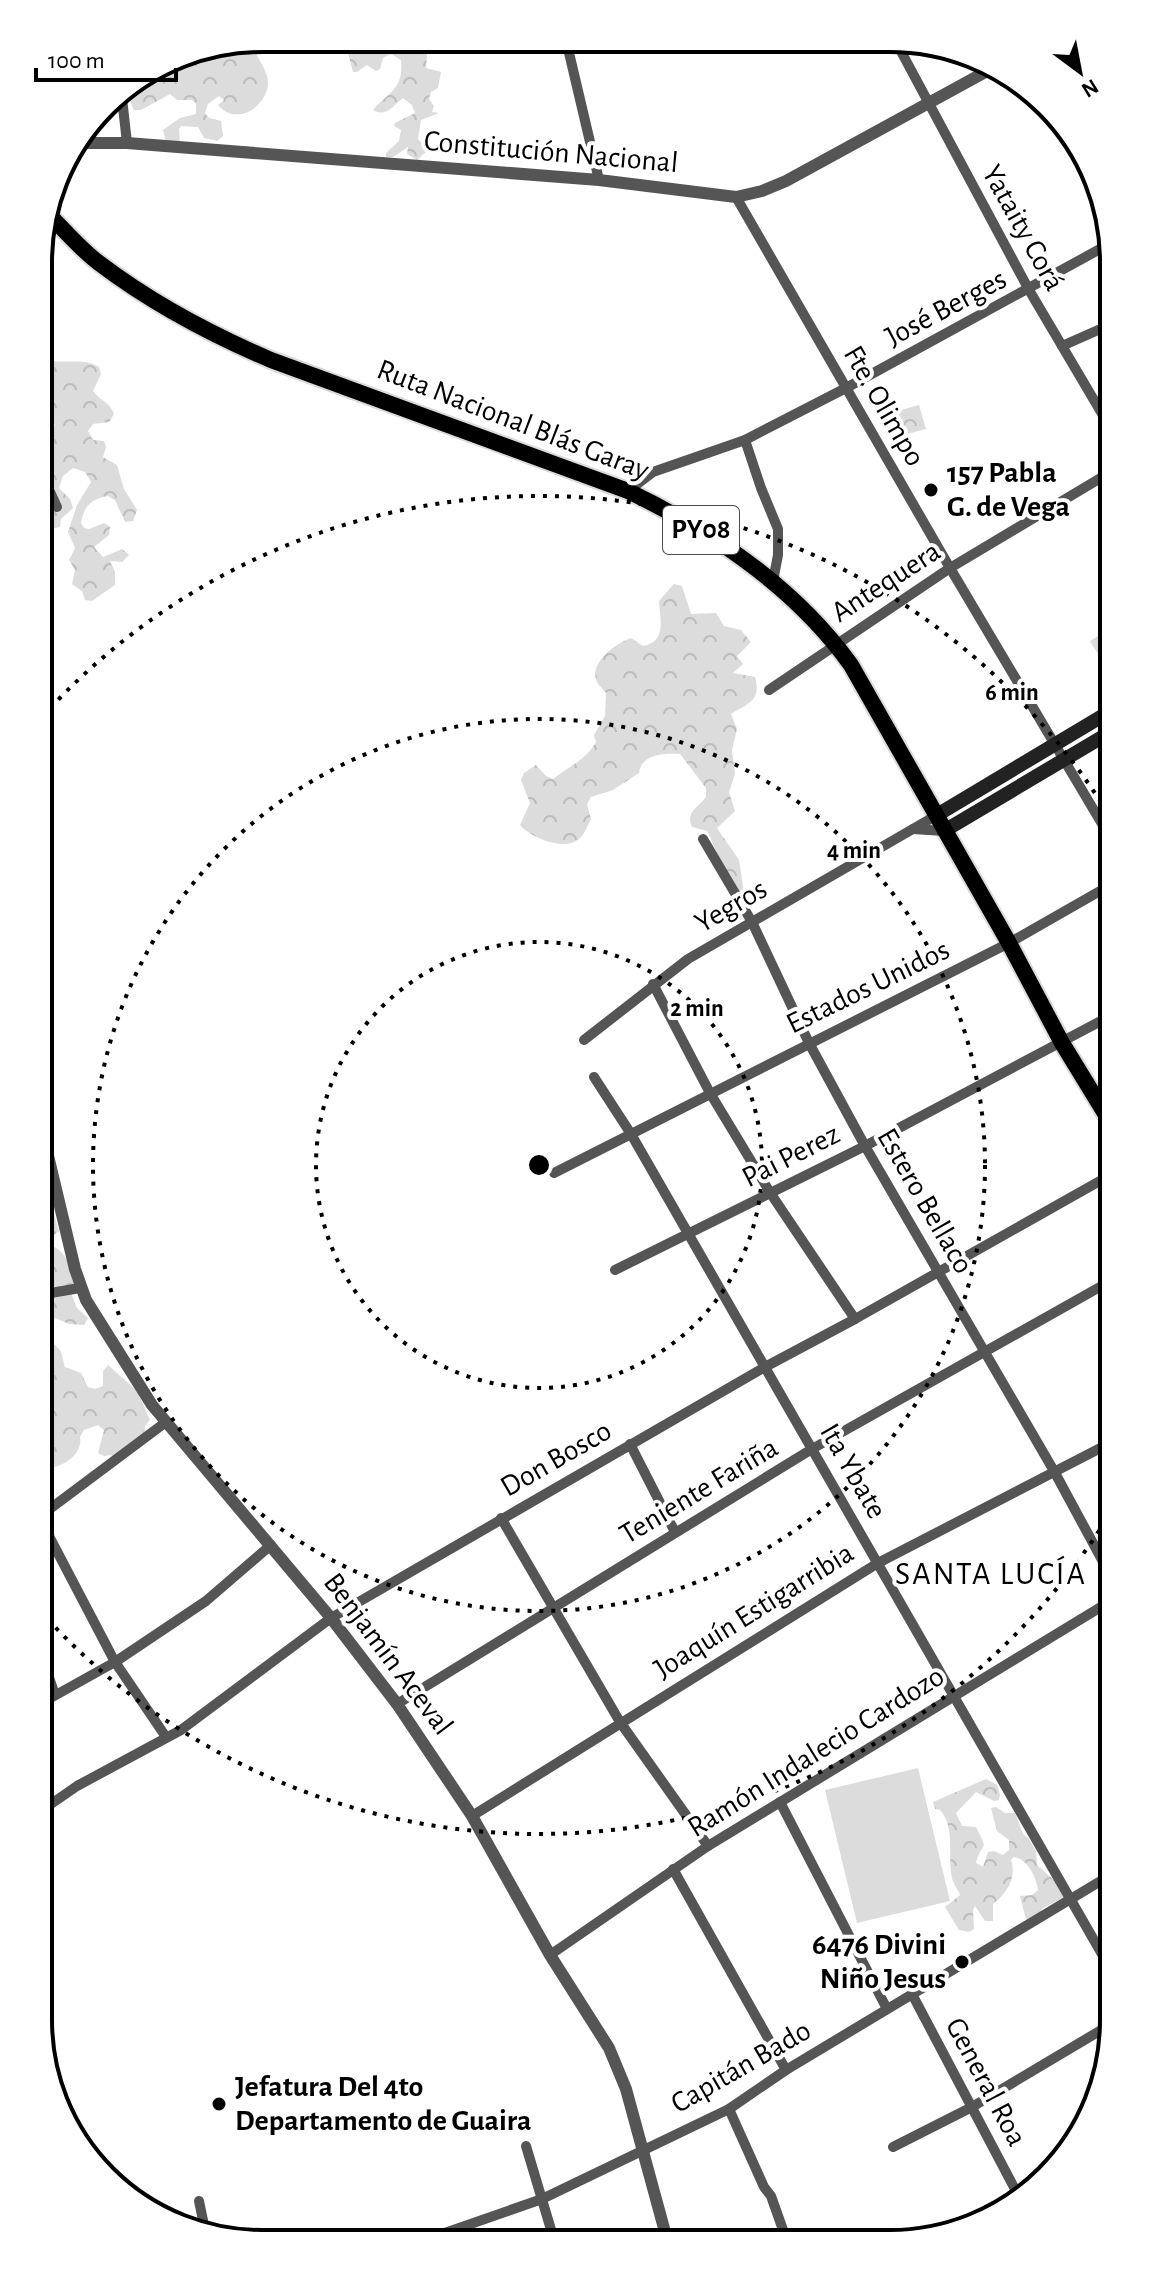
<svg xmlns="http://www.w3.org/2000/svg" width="1152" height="2282" font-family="'Alegreya Sans',sans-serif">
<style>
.forest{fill:url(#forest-crowns)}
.pitch{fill:#dcdcdc}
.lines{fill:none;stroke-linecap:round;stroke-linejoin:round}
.trunk-casing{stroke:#dbdbdb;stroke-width:20}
.minor{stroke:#555;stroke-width:10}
.tertiary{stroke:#555;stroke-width:12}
.secondary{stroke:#222;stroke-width:14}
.trunk{stroke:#000;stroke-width:16}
.ring{fill:none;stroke:#000;stroke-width:4;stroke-dasharray:4 8}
.poi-dot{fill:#000;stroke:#fff;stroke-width:3}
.labels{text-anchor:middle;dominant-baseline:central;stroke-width:8;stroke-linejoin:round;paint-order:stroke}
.shield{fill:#fff;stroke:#4c4c4c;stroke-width:2}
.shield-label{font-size:28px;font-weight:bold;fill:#000}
.street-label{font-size:30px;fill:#000;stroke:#fff}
.poi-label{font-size:30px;font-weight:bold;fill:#000;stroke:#fff;text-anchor:start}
.neighbourhood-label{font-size:32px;letter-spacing:2px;fill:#000;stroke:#fff}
.rim{fill:none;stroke:#000;stroke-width:4}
.centre{fill:#000;stroke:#fff;stroke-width:4}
.ring-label{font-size:24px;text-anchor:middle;font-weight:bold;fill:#000;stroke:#fff;stroke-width:8;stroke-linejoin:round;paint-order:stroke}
</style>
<defs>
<pattern id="forest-crowns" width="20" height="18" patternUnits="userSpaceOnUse" patternTransform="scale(2)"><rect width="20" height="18" fill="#dcdcdc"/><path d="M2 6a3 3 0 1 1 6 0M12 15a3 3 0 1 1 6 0" fill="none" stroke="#bbb"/></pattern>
</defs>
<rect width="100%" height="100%" fill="#fff"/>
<!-- forest -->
<g class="forest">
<path d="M256,39L252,48C258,57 268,72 268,83C267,107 236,127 218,105L224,100L219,96L208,104L205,113L209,118L221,121L223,136L217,141L204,138L198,127L181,126L179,129L180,143L167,145L163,130L180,118L196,114V104L192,100H177L170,94L141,110H134L126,92L129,86L157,71L160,65L176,55Z"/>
<path d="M339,39H425L423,44L427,55L426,68L441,72L438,88L431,92L429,99L434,106L432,112L439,113L421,120L418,139L426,148V152L417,160L407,154L408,147L393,157H386V153L399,141L401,130L394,126L395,123L415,113L412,105L403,98C393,105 387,118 373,110C388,92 404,90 401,60L391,54L383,58L380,69L376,71L367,65L357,72H353L348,53Z"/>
<path d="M40,356C58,368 80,355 99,367L101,374L93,391C100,401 110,402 114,414L109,422L93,424L88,431L93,440L104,441L106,447L103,457L117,465L124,489L137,510L133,521L125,522L115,500L108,496C91,499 84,506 81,523L84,528L89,529L104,523L110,527L109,535L94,547L103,557L122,549L129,555L122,562L110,561L115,572V585L92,601L85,600L82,591L72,584L75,570L69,560L75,548L68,532L77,505L91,482L85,472L73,468L63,476L59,488L70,499L73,508L61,519L60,527L51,529L45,520L52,507L40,481V451L48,442V434L55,425L50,416L40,417Z"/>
<path d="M919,405L926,429L904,435L897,411Z"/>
<path d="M674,584L682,586L691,614L716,613L724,626L741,630L751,642L737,656L743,664L733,673L755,677C762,701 747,704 731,714L737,729L732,750L735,774L729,792L735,811L717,828L739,860L745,900C726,889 718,850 707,831L692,827C685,812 698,808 706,797V788L680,754C664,753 641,754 639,773L613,790L591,797L587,804L591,819C587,826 584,837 576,841C561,850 530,837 520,825L530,803L521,780L524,773L536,765L546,776L553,779C569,766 585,761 596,742L594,735L605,716L606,693C603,689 599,686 597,682C588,663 616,643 631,638L643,646C667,641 660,621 659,601Z"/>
<path d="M40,1173L45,1180L41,1186C52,1196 54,1217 59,1231L53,1236L39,1234Z"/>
<path d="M48,1244C68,1251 71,1269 76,1287L71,1293L77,1308L88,1318L84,1325L69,1324L55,1318H39V1246Z"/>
<path d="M39,1340L44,1344L52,1343C64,1351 61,1355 65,1367L81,1373L88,1387L95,1389L103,1386V1371L108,1365L137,1391L150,1420L145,1426L144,1436L115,1461L111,1455L104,1456L98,1453L104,1430L98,1425L84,1430L80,1437C84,1455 57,1473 40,1466Z"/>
<path d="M986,1779L997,1785L1000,1795L999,1800L994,1801L976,1792L956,1813L962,1826L976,1827C990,1855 982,1839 976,1863L983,1867L988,1852L994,1851L1003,1855L1009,1850V1840L997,1831L991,1808L996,1807L1005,1813H1015L1023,1834L1029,1839L1036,1851L1037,1865L1056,1882L1065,1897L1043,1908L1037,1917L1026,1919L1020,1896L1032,1895L1038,1890C1036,1877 1028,1859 1014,1857L1011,1860C1017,1878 1007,1893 993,1904V1921H985L975,1906L973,1910L974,1929L969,1932L959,1930L945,1907L960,1895C958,1889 953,1884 952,1878C947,1857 956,1827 940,1810L935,1809L933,1802Z"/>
</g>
<!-- pitch -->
<g class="pitch">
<path d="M1111,628L1114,632L1112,677L1090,641Z"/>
<path d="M918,1768L950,1901L857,1923L825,1790Z"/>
</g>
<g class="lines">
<!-- trunk casing -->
<g class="trunk-casing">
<path id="trunk" d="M46,212C64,229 80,249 99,263C153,304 210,334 271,360L628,491C713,532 795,587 851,665L1009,943L1062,1043L1114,1128"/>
</g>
<!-- minor -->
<g class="minor">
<path d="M566,40L599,180"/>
<path d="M896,42L1029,290L1114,434"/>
<path d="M121,89L127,143"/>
<path d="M736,197L950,568L1114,844"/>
<path d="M1062,346L1114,323"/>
<path d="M745,440L761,488L778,529V555L773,581"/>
<path d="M40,470L57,507"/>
<path d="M628,491L653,472L745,440L846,388L1111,243"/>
<path d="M769,690L950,568L1114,470"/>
<path d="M913,829L944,831"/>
<path d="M703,839L752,922L809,1043L865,1146L1054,1471L1114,1582"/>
<path d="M653,984L710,1093L771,1194L855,1319"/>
<path d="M584,1040L688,959L937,815"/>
<path d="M594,1077L631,1134L1114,1975"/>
<path d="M554,1173L1009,943L1114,883"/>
<path d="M615,1270L865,1146L1114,1014"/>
<path d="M39,1295L80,1288"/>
<path d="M630,1444L675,1532"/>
<path d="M501,1518L620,1722L708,1846"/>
<path d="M38,1645L55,1695"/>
<path d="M397,1704L812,1449L1114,1279"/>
<path d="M38,1705L115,1662L206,1601L271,1545"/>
<path d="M166,1737L115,1662L39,1517L166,1422"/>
<path d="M780,1802L887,2009"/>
<path d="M38,1813L77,1786L181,1730L331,1618L765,1367L855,1319L1114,1173"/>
<path d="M472,1816L878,1563L1114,1441"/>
<path d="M673,1869L786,2070"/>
<path d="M550,1955L708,1846L1114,1599"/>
<path d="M912,1994L1017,2193"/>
<path d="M729,2109L764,2187L771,2196L788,2244"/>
<path d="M526,2146L555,2243"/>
<path d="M893,2147L972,2107L1113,2023"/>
<path d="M199,2201L205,2230"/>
<path d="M416,2243L542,2199L729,2109L786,2070L1114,1873"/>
</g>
<!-- tertiary -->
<g class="tertiary">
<path d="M76,143H127L599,180L736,197L762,191L786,181L989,70"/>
<path d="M39,1118L75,1269L86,1300L152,1405L331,1618L397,1704L472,1816L550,1955L609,2048L626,2089L668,2243"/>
</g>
<!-- secondary -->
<g class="secondary">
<path d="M937,815L1114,709"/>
<path d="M944,831L1114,730"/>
</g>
<!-- trunk -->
<use href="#trunk" class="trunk"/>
</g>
<!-- distance rings -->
<g class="ring">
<circle cx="539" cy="1165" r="223"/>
<circle cx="539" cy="1165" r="446"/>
<path d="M1112 1510A669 669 0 0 1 42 1613M42 717A669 669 0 0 1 1112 820"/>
</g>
<!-- markers -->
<g class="poi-dot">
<circle cx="931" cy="490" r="8"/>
<circle cx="962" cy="1962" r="8"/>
<circle cx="219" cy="2104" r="8"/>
</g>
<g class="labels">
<!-- shield labels -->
<rect class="shield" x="663" y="506" width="76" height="48" rx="6"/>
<g class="shield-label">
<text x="701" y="530">PY08</text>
</g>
<!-- street labels -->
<g class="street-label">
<text transform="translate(551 152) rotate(5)">Constitución Nacional</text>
<text transform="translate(1023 228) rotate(61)">Yataity Corá</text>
<text transform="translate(946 308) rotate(-28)">José Berges</text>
<text transform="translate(884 406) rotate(60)">Fte. Olimpo</text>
<text transform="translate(513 420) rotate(21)">Ruta Nacional Blás Garay</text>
<text transform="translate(886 582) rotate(-33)">Antequera</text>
<text transform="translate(731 906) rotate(-30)">Yegros</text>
<text transform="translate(868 987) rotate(-26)">Estados Unidos</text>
<text transform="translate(791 1156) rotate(-27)">Pai Perez</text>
<text transform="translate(925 1201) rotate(60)">Estero Bellaco</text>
<text transform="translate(556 1459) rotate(-30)">Don Bosco</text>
<text transform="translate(853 1471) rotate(60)">Ita Ybate</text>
<text transform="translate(699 1491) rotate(-31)">Teniente Fariña</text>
<text transform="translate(754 1611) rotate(-32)">Joaquín Estigarribia</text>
<text transform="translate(388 1654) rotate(53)">Benjamín Aceval</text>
<text transform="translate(816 1752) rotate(-32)">Ramón Indalecio Cardozo</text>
<text transform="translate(741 2067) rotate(-30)">Capitán Bado</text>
<text transform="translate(986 2082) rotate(62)">General Roa</text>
</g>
<!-- poi labels -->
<g class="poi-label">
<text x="947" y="473">157 Pabla<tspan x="947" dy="34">G. de Vega</tspan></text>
<text x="946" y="1945" text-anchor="end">6476 Divini<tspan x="946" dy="34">Niño Jesus</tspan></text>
<text x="235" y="2087">Jefatura Del 4to<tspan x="235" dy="34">Departamento de Guaira</tspan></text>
</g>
<!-- neighbourhood labels -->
<g class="neighbourhood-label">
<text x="991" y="1574">SANTA LUCÍA</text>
</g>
</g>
<!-- crop -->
<path d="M0 0H1152V2282H0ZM262 52H890A210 210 0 0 1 1100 262V2020A210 210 0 0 1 890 2230H262A210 210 0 0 1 52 2020V262A210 210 0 0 1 262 52Z" fill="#fff" fill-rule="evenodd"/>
<path class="rim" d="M262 52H890A210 210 0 0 1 1100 262V2020A210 210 0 0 1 890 2230H262A210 210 0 0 1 52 2020V262A210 210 0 0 1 262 52Z"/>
<circle cx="539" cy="1165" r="12" class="centre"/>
<g class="ring-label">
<text x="1012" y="700">6 min</text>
<text x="854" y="858">4 min</text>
<text x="697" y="1016">2 min</text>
</g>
<!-- north arrow -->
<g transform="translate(1080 72) rotate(148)" stroke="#ffffff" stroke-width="6" paint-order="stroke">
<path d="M0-6L14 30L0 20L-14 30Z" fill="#000000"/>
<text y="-12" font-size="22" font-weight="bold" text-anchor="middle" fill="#000000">N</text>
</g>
<!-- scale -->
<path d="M36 68v12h140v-12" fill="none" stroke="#000000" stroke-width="4"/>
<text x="48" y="68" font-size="24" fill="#000000" stroke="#ffffff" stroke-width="6" paint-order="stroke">100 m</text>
</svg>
